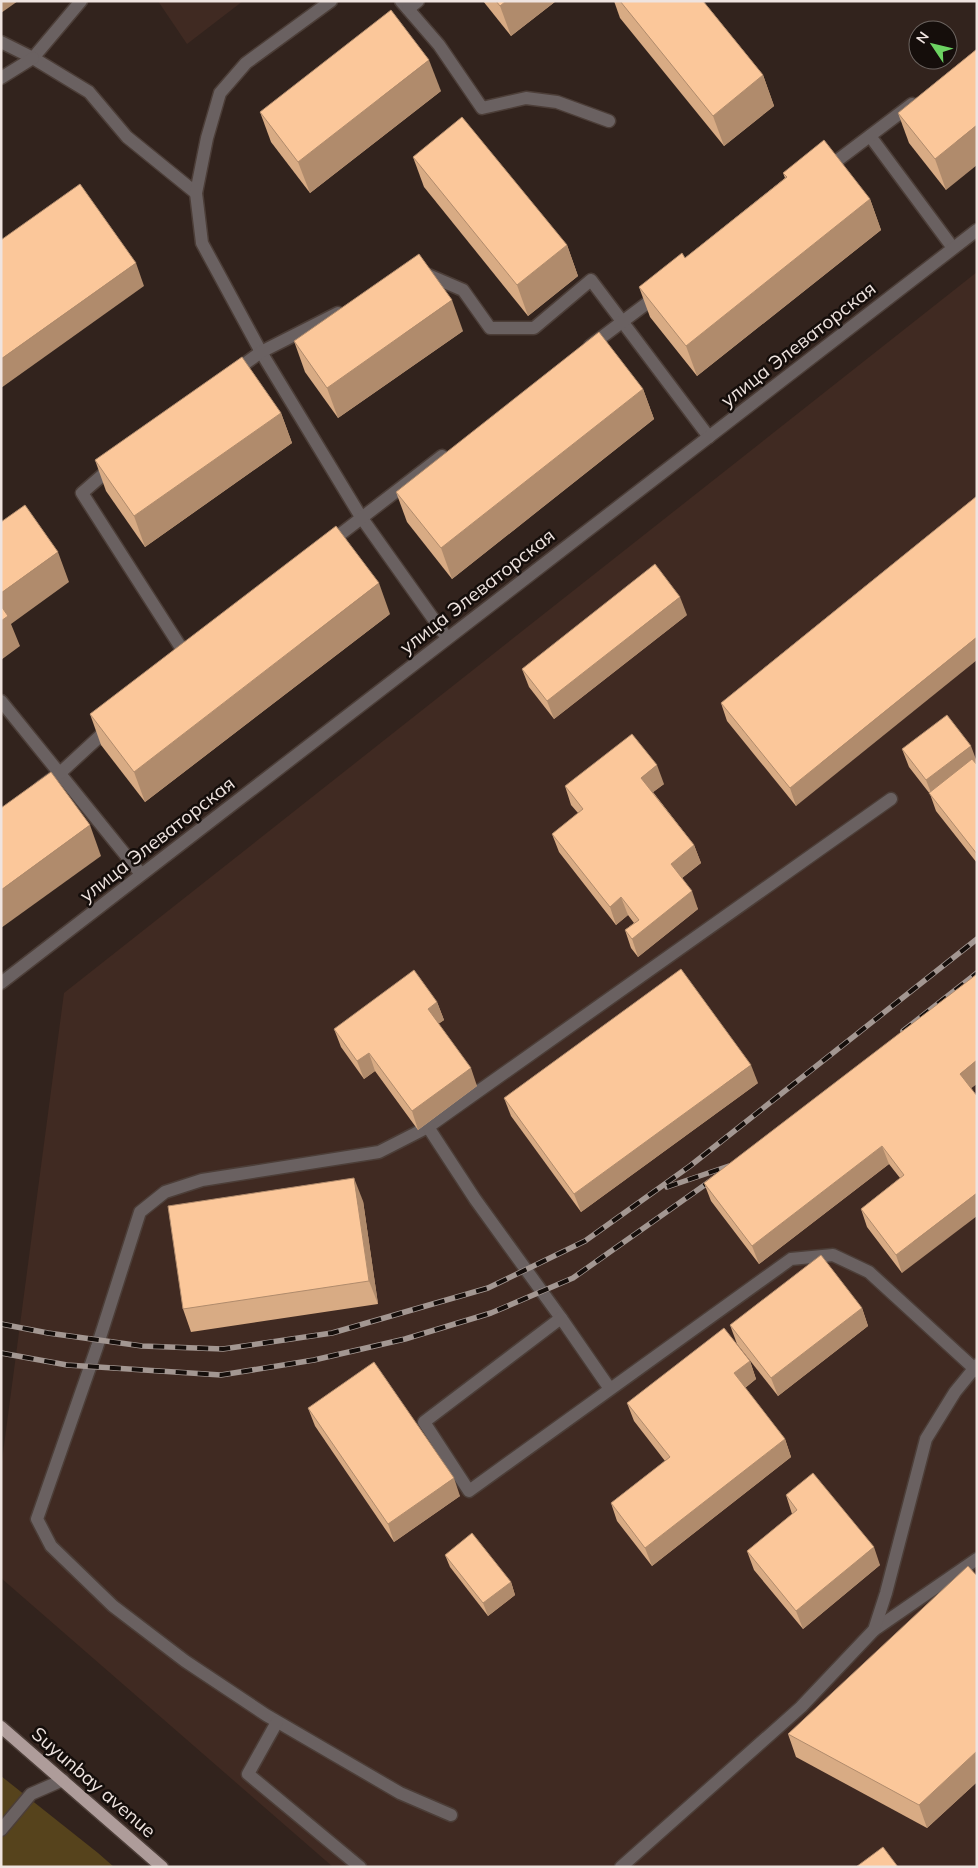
<svg xmlns="http://www.w3.org/2000/svg" width="978" height="1868" font-family="Mulish,sans-serif">
<style>
.built{fill:#402a22}
.green{fill:#56431c}
.lines{fill:none;stroke-linecap:round;stroke-linejoin:round}
.minor-casing{stroke:#4c3e38;stroke-width:15}
.major-casing{stroke:#4c3e38;stroke-width:15}
.minor{stroke:#6a6161;stroke-width:12}
.major{stroke:#ae9c9a;stroke-width:12}
.rail-casing{stroke:#a39792;stroke-width:5.5}
.rail{stroke:#150e0b;stroke-width:4;stroke-dasharray:11;stroke-linecap:butt}
.wall{fill:#d8ab84}
.shaded-wall{fill:#b08b6c}
.building{fill:#fbc79a;stroke:#b08b6c}
.labels{text-anchor:middle;dominant-baseline:central;stroke-width:5;stroke-linejoin:round;paint-order:stroke}
.street-label{font-size:19px;fill:#efe4e0;stroke:#150e0b}
</style>
<rect width="100%" height="100%" fill="#32231d"/>
<!-- built -->
<g class="built">
<path d="M158,1H243L187,44Z"/>
<path d="M977,272V1867H333L1,1578V1468L64,993Z"/>
</g>
<!-- green -->
<path class="green" d="M1,1776L98,1853L114,1867H1Z"/>
<g class="lines">
<!-- minor casing -->
<g class="minor-casing">
<g id="minor">
<path d="M81,1L33,58L89,92L127,137L196,193"/>
<path d="M331,1L246,63L220,93L207,138L196,193L202,243L261,352L361,517L447,638"/>
<path d="M401,1L439,45L482,108L526,98L557,102L609,121"/>
<path d="M408,9L418,1"/>
<path d="M1,42L33,58"/>
<path d="M1,78L33,58"/>
<path d="M870,136L953,248"/>
<path d="M826,169L912,104"/>
<path d="M421,272L463,290L490,328H534L591,280L709,437"/>
<path d="M590,346L658,295"/>
<path d="M232,373L261,352L338,313"/>
<path d="M114,465L82,493L187,657"/>
<path d="M329,543L442,456"/>
<path d="M1,701L141,874"/>
<path d="M41,787L60,773L111,726"/>
<path d="M1,983L977,230"/>
<path d="M428,1127L379,1152L202,1180L165,1192L140,1212L97,1347L37,1519L51,1546L113,1606L185,1661L266,1715L400,1793L451,1815"/>
<path d="M561,1318L475,1199L428,1127L891,799"/>
<path d="M610,1389L561,1318L424,1422L469,1491L791,1259L833,1255L869,1272L977,1371"/>
<path d="M874,1630L977,1559"/>
<path d="M277,1722L248,1774L360,1867"/>
<path d="M1,1830L31,1794L63,1780"/>
<path d="M621,1867L801,1707L874,1630L886,1593L926,1439L955,1392L977,1365"/>
</g>
</g>
<!-- major casing -->
<g class="major-casing">
<path id="major" d="M1,1727L162,1867"/>
</g>
<!-- minor -->
<use href="#minor" class="minor"/>
<!-- major -->
<use href="#major" class="major"/>
<!-- rail casing -->
<g class="rail-casing">
<g id="rail">
<path d="M903,1031L977,973"/>
<path d="M667,1187L729,1166"/>
<path d="M1,1324L48,1333L142,1346L223,1349L332,1333L488,1288L585,1241L690,1166L977,939"/>
<path d="M1,1353L67,1365L221,1375L314,1360L405,1339L491,1313L573,1278L716,1177"/>
</g>
</g>
<!-- rail -->
<use href="#rail" class="rail"/>
</g>
<!-- wall -->
<g class="wall">
<path d="M483,1H556L511,36Z"/>
<path d="M614,1H703L763,75L774,106L724,146L620,18Z"/>
<path d="M977,49L946,190L909,143L898,113Z"/>
<path d="M441,91L310,193L271,142L260,112Z"/>
<path d="M413,157L567,245L578,276L528,316L424,187Z"/>
<path d="M783,173L870,199L881,230L697,376L650,317L639,287L685,258L785,178Z"/>
<path d="M463,331L338,418L305,372L294,341Z"/>
<path d="M643,389L654,419L452,579L407,522L396,492Z"/>
<path d="M281,413L292,443L145,547L106,491L95,460Z"/>
<path d="M977,496L796,806L727,721L721,703Z"/>
<path d="M390,614L145,802L101,745L90,714Z"/>
<path d="M687,615L554,719L529,687L522,669Z"/>
<path d="M902,749L977,762V863L936,811L930,794L909,767Z"/>
<path d="M664,784L653,792L694,845L701,863L682,878L698,909L638,957L631,948L625,930L634,923L628,915L616,925L559,852L552,834L578,813L571,805L565,786Z"/>
<path d="M437,1002L444,1020L438,1024L477,1086L418,1130L375,1071L364,1079L341,1047L334,1029Z"/>
<path d="M758,1083L581,1212L511,1116L504,1098Z"/>
<path d="M971,1088L902,1273L867,1227L861,1209L900,1178L889,1164L759,1264L711,1201L704,1183Z"/>
<path d="M363,1201L378,1304L191,1332L183,1309Z"/>
<path d="M862,1308L868,1326L778,1396L737,1344L730,1325Z"/>
<path d="M750,1361L756,1379L745,1388L785,1439L791,1457L652,1566L617,1521L611,1503L665,1461L634,1421L627,1403Z"/>
<path d="M308,1408L460,1496L394,1542L315,1426Z"/>
<path d="M786,1495L880,1565L803,1629L754,1570L747,1551L792,1514Z"/>
<path d="M445,1555L511,1582L515,1595L488,1616L450,1567Z"/>
<path d="M977,1576V1782L927,1828L796,1757L788,1734Z"/>
</g>
<!-- shaded-wall -->
<g class="shaded-wall">
<path d="M1,1H18L1,13Z"/>
<path d="M506,1H556L511,36L500,6Z"/>
<path d="M429,60L441,91L310,193L298,162Z"/>
<path d="M763,75L774,106L724,146L713,116Z"/>
<path d="M977,125V165L946,190L935,159Z"/>
<path d="M870,199L881,230L697,376L686,346Z"/>
<path d="M567,245L578,276L528,316L517,285Z"/>
<path d="M136,263L144,286L1,388V359Z"/>
<path d="M452,300L463,331L338,418L327,388Z"/>
<path d="M643,389L654,419L452,579L441,548Z"/>
<path d="M281,413L292,443L145,547L134,516Z"/>
<path d="M58,552L69,582L11,624L20,646L1,660V593Z"/>
<path d="M379,583L390,614L145,802L134,772Z"/>
<path d="M680,597L687,615L554,719L547,701Z"/>
<path d="M977,637V660L796,806L790,788Z"/>
<path d="M971,746L977,762V764L933,798L926,780Z"/>
<path d="M657,765L664,784L648,796L641,778Z"/>
<path d="M90,825L101,856L1,928V890Z"/>
<path d="M694,845L701,863L677,882L671,864Z"/>
<path d="M692,891L698,909L638,957L632,939Z"/>
<path d="M621,897L628,915L616,925L610,907Z"/>
<path d="M437,1002L444,1020L434,1027L428,1009Z"/>
<path d="M369,1053L375,1071L364,1079L357,1061Z"/>
<path d="M977,1060V1084L966,1092L960,1074Z"/>
<path d="M751,1065L758,1083L581,1212L574,1194Z"/>
<path d="M471,1068L477,1086L418,1130L412,1111Z"/>
<path d="M882,1146L889,1164L759,1264L752,1246Z"/>
<path d="M354,1178L363,1201L378,1304L369,1281Z"/>
<path d="M977,1193V1216L902,1273L896,1255Z"/>
<path d="M862,1308L868,1326L778,1396L771,1378Z"/>
<path d="M750,1361L756,1379L740,1392L734,1373Z"/>
<path d="M785,1439L791,1457L652,1566L645,1548Z"/>
<path d="M454,1478L460,1496L394,1542L388,1524Z"/>
<path d="M874,1547L880,1565L803,1629L796,1611Z"/>
<path d="M511,1582L515,1595L488,1616L483,1603Z"/>
<path d="M977,1751V1782L927,1828L919,1805Z"/>
</g>
<!-- building -->
<g class="building">
<path d="M496,1H506L500,6Z"/>
<path d="M620,1H703L763,75L713,116Z"/>
<path d="M391,10L429,60L298,162L260,112Z"/>
<path d="M977,49V125L935,159L898,113Z"/>
<path d="M462,117L567,245L517,285L413,157Z"/>
<path d="M824,140L870,199L686,346L639,287L682,253L685,258L787,177L783,173Z"/>
<path d="M80,184L136,263L1,359V240Z"/>
<path d="M419,254L452,300L327,388L294,341Z"/>
<path d="M599,332L643,389L441,548L396,492Z"/>
<path d="M242,357L281,413L134,516L95,460Z"/>
<path d="M977,496V637L790,788L721,703Z"/>
<path d="M25,505L58,552L1,593V522Z"/>
<path d="M336,526L379,583L134,772L90,714Z"/>
<path d="M655,564L680,597L547,701L522,669Z"/>
<path d="M1,606L8,616L1,621Z"/>
<path d="M947,715L971,746L926,780L902,749Z"/>
<path d="M632,734L657,765L641,778L694,845L671,864L692,891L632,939L625,930L639,920L621,897L610,907L552,834L583,809L565,786Z"/>
<path d="M972,759L977,765V854L929,793Z"/>
<path d="M51,772L90,825L1,890V808Z"/>
<path d="M681,969L751,1065L574,1194L504,1098Z"/>
<path d="M414,970L437,1002L428,1009L471,1068L412,1111L369,1053L357,1061L334,1029Z"/>
<path d="M977,974V1060L960,1074L977,1096V1193L896,1255L861,1209L904,1175L882,1146L752,1246L704,1183Z"/>
<path d="M354,1178L369,1281L183,1309L168,1206Z"/>
<path d="M821,1255L862,1308L771,1378L730,1325Z"/>
<path d="M724,1328L750,1361L734,1373L785,1439L645,1548L611,1503L670,1457L627,1403Z"/>
<path d="M374,1362L454,1478L388,1524L308,1408Z"/>
<path d="M813,1473L874,1547L796,1611L747,1551L797,1510L786,1495Z"/>
<path d="M472,1533L511,1582L483,1603L445,1555Z"/>
<path d="M968,1566L977,1576V1751L919,1805L788,1734Z"/>
<path d="M883,1847L898,1867H856Z"/>
</g>
<g class="labels">
<!-- street labels -->
<g class="street-label">
<text transform="translate(798 344) rotate(-38)">улица Элеваторская</text>
<text transform="translate(477 591) rotate(-38)">улица Элеваторская</text>
<text transform="translate(157 839) rotate(-38)">улица Элеваторская</text>
<text transform="translate(94 1782) rotate(41)">Suyunbay avenue</text>
</g>
</g>
<!-- border -->
<rect width="978" height="1868" fill="none" stroke="#efe4e0" stroke-width="5"/>
<!-- north arrow -->
<g transform="translate(933 45) rotate(305)"><circle r="24" fill="#150e0b" stroke="#6c6460"/>
<path d="M0-4L9 19L0 12L-9 19Z" fill="#6cd362"/>
<text y="-8" font-size="14" font-weight="bold" text-anchor="middle" fill="#efe4e0">N</text>
</g>
</svg>
